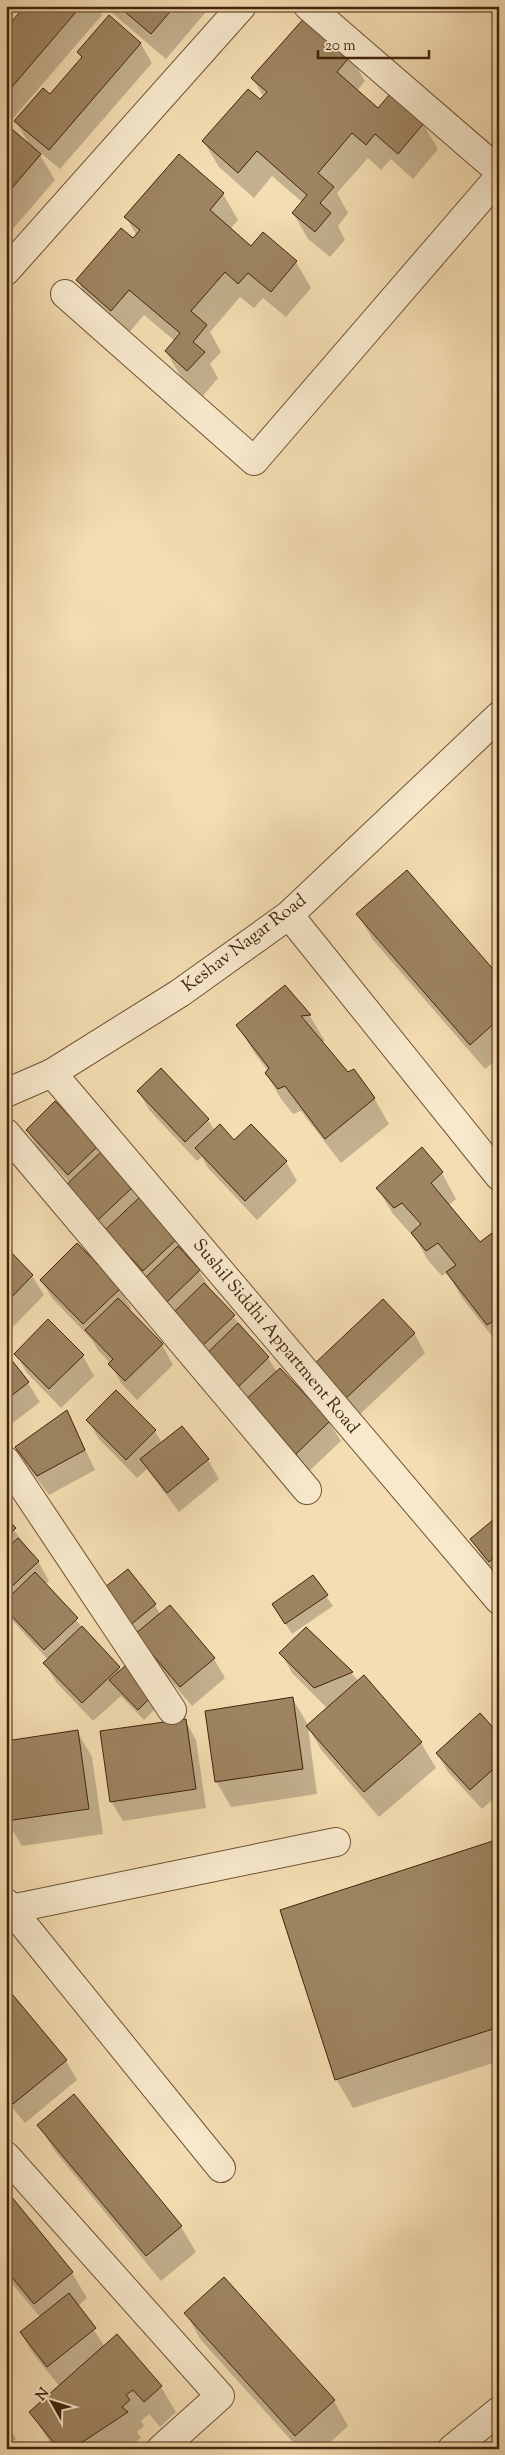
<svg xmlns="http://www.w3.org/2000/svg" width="505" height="2455" font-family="'Sorts Mill Goudy',serif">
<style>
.shadow{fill:#0003}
.building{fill:#9e8461;stroke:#41230a}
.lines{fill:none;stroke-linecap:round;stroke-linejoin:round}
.minor-casing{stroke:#6e5234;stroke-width:30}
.minor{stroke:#f8e9cd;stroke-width:28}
.labels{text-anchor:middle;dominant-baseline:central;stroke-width:4;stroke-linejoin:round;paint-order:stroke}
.street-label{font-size:18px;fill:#41230a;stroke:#f8e9cd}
</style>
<rect width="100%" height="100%" fill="#f4ddb2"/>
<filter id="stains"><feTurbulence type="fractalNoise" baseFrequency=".004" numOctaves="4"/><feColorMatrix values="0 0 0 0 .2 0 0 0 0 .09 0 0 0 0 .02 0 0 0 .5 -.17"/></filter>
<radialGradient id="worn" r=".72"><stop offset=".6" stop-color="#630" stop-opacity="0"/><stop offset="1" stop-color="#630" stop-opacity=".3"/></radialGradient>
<!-- shadow -->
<g class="shadow">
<path d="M27,6H97L102,15L9,123L6,121V30Z"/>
<path d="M104,6H211L166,59Z"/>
<path d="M141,44L152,63L60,169L37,150L55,180L6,237V126L30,146L16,121L50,96L82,58L79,52Z"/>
<path d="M350,56L365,81L357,91L379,110L423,124L438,149L413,179L391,159L381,170L368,158L337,193L348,213L338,226L345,240L330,257L308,239L293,213L302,202L272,176L254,198L219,167L204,142L264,98L253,79Z"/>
<path d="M179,156L223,194L238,220L230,229L251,248L263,234L296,262L311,288L286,317L263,298L254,308L240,297L210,332L221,352L210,364L218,378L203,396L181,377L166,351L175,341L144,315L126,336L92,306L77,280L137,236L126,217Z"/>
<path d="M358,915L499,978V1058L485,1069L373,940Z"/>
<path d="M285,987L310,1016L325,1041H320L348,1074L374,1098L389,1124L341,1163L301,1111L293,1114L281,1099L266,1073L268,1071L253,1051L238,1025Z"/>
<path d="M161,1070L208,1120L215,1131L234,1142L286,1162L297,1181L257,1220L208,1168L202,1157L197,1161L150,1111L138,1091Z"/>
<path d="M27,1130L97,1147L101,1155L132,1187L140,1200L178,1237L189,1257L188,1258L199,1271L211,1290L268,1358L277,1372L280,1369L329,1422L341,1441L306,1474L79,1205L70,1183L39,1150Z"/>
<path d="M442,1173L456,1199L448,1206L479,1243H499V1345L462,1298L447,1272L442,1276L427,1259L412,1232L410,1233L393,1214L378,1189Z"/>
<path d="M6,1249L32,1276L44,1295L6,1334Z"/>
<path d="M41,1280L120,1289L131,1308L128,1311L162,1345L173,1365L137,1400L121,1383L110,1363L98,1350L92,1340L53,1299Z"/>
<path d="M414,1333L425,1353L356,1418L313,1366Z"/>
<path d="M16,1354L83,1356L94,1376L61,1408L27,1373Z"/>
<path d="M6,1355L28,1383L40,1402L6,1428Z"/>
<path d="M67,1411L95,1470L49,1495L28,1467L16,1448Z"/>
<path d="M88,1420L155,1431L162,1443L208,1460L219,1479L179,1512L147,1469L137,1478L99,1439Z"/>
<path d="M499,1517V1581L488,1568L472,1539Z"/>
<path d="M6,1520L38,1561L49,1581L45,1585L121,1671L158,1706L144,1720L121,1696L93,1721L56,1682L45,1663L48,1660L6,1613Z"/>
<path d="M313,1577L333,1606L292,1634L280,1615Z"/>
<path d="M102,1591L155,1605L160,1614L214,1659L225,1678L192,1706L148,1654Z"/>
<path d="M306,1628L421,1743L436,1768L379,1817L322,1751L308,1727L317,1794L231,1807L216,1781L293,1699L308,1725L327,1708L292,1673L281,1653Z"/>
<path d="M185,1720L196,1740L206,1808L123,1821L111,1801Z"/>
<path d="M77,1731L92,1757L103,1834L22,1846L7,1821Z"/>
<path d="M499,1735V1794L482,1809L449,1773L437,1754Z"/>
<path d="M499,1841V2061L353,2108L336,2079Z"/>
<path d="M6,1985L13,1997L66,2061L77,2080L25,2123L6,2100Z"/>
<path d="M39,2125L181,2227L196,2252L161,2281L54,2150Z"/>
<path d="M6,2192L72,2273L87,2298L78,2306L105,2347L117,2336L161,2387L176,2412L160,2427L149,2414L141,2421L144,2426L137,2432L141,2438L125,2449H54L31,2412L60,2387L32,2352L21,2333L40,2317L6,2276Z"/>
<path d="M186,2313L334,2401L348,2426L323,2449H299L200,2339Z"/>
<path d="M6,2422L16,2439L6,2449Z"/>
</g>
<!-- building -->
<g class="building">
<path d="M25,6H81L6,94V28Z"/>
<path d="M118,6H175L151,34Z"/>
<path d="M109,15L141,43L49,150L14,121L43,88L50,94L82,57L77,52Z"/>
<path d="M306,16L351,55L337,72L378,108L390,94L424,123L398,154L375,134L366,145L352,133L318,173L334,187L320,203L331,213L315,232L292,213L307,195L257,151L238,173L202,141L248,89L260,99L267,92L251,78Z"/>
<path d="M6,124L41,154L6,195Z"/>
<path d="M179,154L224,193L210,210L251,246L263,232L297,261L271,292L248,273L238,284L225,272L191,311L207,325L193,342L205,352L187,371L165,351L180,333L129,290L111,311L76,280L121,228L133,238L140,230L124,217Z"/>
<path d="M407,870L499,976V1019L470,1045L356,914Z"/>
<path d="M285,985L311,1015L301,1016L348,1072L354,1069L375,1098L325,1139L285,1086L278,1089L265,1073L269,1068L236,1025Z"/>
<path d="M161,1068L209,1119L185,1142L137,1091Z"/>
<path d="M55,1101L98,1146L68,1175L26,1130Z"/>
<path d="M220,1124L234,1140L251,1124L287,1161L245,1201L195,1148Z"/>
<path d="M422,1147L443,1172L431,1183L480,1242L492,1233L499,1242V1322L497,1319L487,1325L446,1272L456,1265L438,1243L426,1251L411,1233L421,1224L402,1203L394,1208L376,1188Z"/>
<path d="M101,1152L133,1187L98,1220L66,1185Z"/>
<path d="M141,1196L179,1237L143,1271L105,1230Z"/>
<path d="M77,1243L121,1288L83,1324L40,1280Z"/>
<path d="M178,1246L200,1270L166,1303L143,1280Z"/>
<path d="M6,1247L33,1275L6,1303Z"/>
<path d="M204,1283L235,1315L200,1348L170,1316Z"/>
<path d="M118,1298L163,1344L125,1381L108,1364L113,1359L85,1330Z"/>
<path d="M383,1299L415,1333L344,1400L312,1366Z"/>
<path d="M48,1319L84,1355L49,1389L14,1354Z"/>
<path d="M238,1323L269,1357L230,1395L199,1361Z"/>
<path d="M6,1353L29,1382L6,1400Z"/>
<path d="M280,1368L330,1421L295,1455L244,1401Z"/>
<path d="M116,1390L156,1430L126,1460L86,1420Z"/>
<path d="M67,1410L85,1450L37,1476L15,1447Z"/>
<path d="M182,1426L209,1459L167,1493L140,1459Z"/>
<path d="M499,1515V1554L489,1562L470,1539Z"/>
<path d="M6,1518L16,1528L6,1538Z"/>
<path d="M18,1538L39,1561L6,1592V1549Z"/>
<path d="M128,1569L156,1604L129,1626L100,1591Z"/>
<path d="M35,1572L78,1618L44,1650L6,1610V1600Z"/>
<path d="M313,1575L328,1595L285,1624L272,1604Z"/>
<path d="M170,1605L215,1658L180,1687L135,1634Z"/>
<path d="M82,1626L120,1667L82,1703L43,1663Z"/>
<path d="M306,1627L353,1672L314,1688L279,1653Z"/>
<path d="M125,1666L153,1695L138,1710L109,1680Z"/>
<path d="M364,1675L422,1742L364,1792L306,1726Z"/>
<path d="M293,1697L303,1769L215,1782L205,1711Z"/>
<path d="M480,1713L499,1734V1764L470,1790L436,1753Z"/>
<path d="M186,1719L196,1789L110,1802L100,1731Z"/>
<path d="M78,1730L89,1809L6,1821V1741Z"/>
<path d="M499,1839V2027L335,2080L280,1910Z"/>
<path d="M12,1994L67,2060L13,2104L6,2096V1999Z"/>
<path d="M74,2094L182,2226L146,2256L37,2125Z"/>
<path d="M6,2190L73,2272L34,2304L6,2270Z"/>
<path d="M224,2277L335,2400L295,2436L184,2313Z"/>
<path d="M69,2293L96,2328L47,2367L20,2332Z"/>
<path d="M117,2334L162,2386L144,2402L133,2390L126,2395L130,2400L122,2407L128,2412L72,2449H59L29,2412Z"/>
<path d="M8,2440L17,2449H6Z"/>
<path d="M495,2440L499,2449H484Z"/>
</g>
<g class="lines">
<!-- minor casing -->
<g class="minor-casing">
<g id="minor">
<path d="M308,6L499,171"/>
<path d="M6,271L242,6"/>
<path d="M65,294L254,461L499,177"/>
<path d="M289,915L499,1176"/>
<path d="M52,1073L499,1600"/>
<path d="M6,1093L52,1073L180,993L289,915L499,716"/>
<path d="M6,1133L307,1490"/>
<path d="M6,1461L172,1710"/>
<path d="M6,1903L221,2168"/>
<path d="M11,1909L336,1842"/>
<path d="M6,2156L220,2396L161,2449"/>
<path d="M452,2449L499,2411"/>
</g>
</g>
<!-- minor -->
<use href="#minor" class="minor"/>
</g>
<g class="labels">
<!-- street labels -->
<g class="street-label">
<text transform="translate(245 944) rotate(-37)">Keshav Nagar Road</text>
<text transform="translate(275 1337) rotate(50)">Sushil Siddhi Appartment Road</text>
</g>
</g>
<!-- margin -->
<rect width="505" height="2455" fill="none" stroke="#f4ddb2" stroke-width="25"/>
<rect x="8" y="8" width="490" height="2440" fill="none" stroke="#41230a" stroke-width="2.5"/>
<rect x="12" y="12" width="480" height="2430" fill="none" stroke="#41230a"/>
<!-- north arrow -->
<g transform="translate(52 2402) rotate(309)" stroke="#f8e9cd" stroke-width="4" paint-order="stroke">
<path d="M0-4L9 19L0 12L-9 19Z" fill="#41230a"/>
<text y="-8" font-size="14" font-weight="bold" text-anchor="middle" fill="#41230a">N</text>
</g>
<!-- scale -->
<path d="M318 50v8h111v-8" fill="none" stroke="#41230a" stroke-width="2.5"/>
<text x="325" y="50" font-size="15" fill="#41230a" stroke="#f8e9cd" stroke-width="4" paint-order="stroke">20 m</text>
<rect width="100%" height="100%" filter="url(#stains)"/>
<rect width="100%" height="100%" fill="url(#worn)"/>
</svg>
